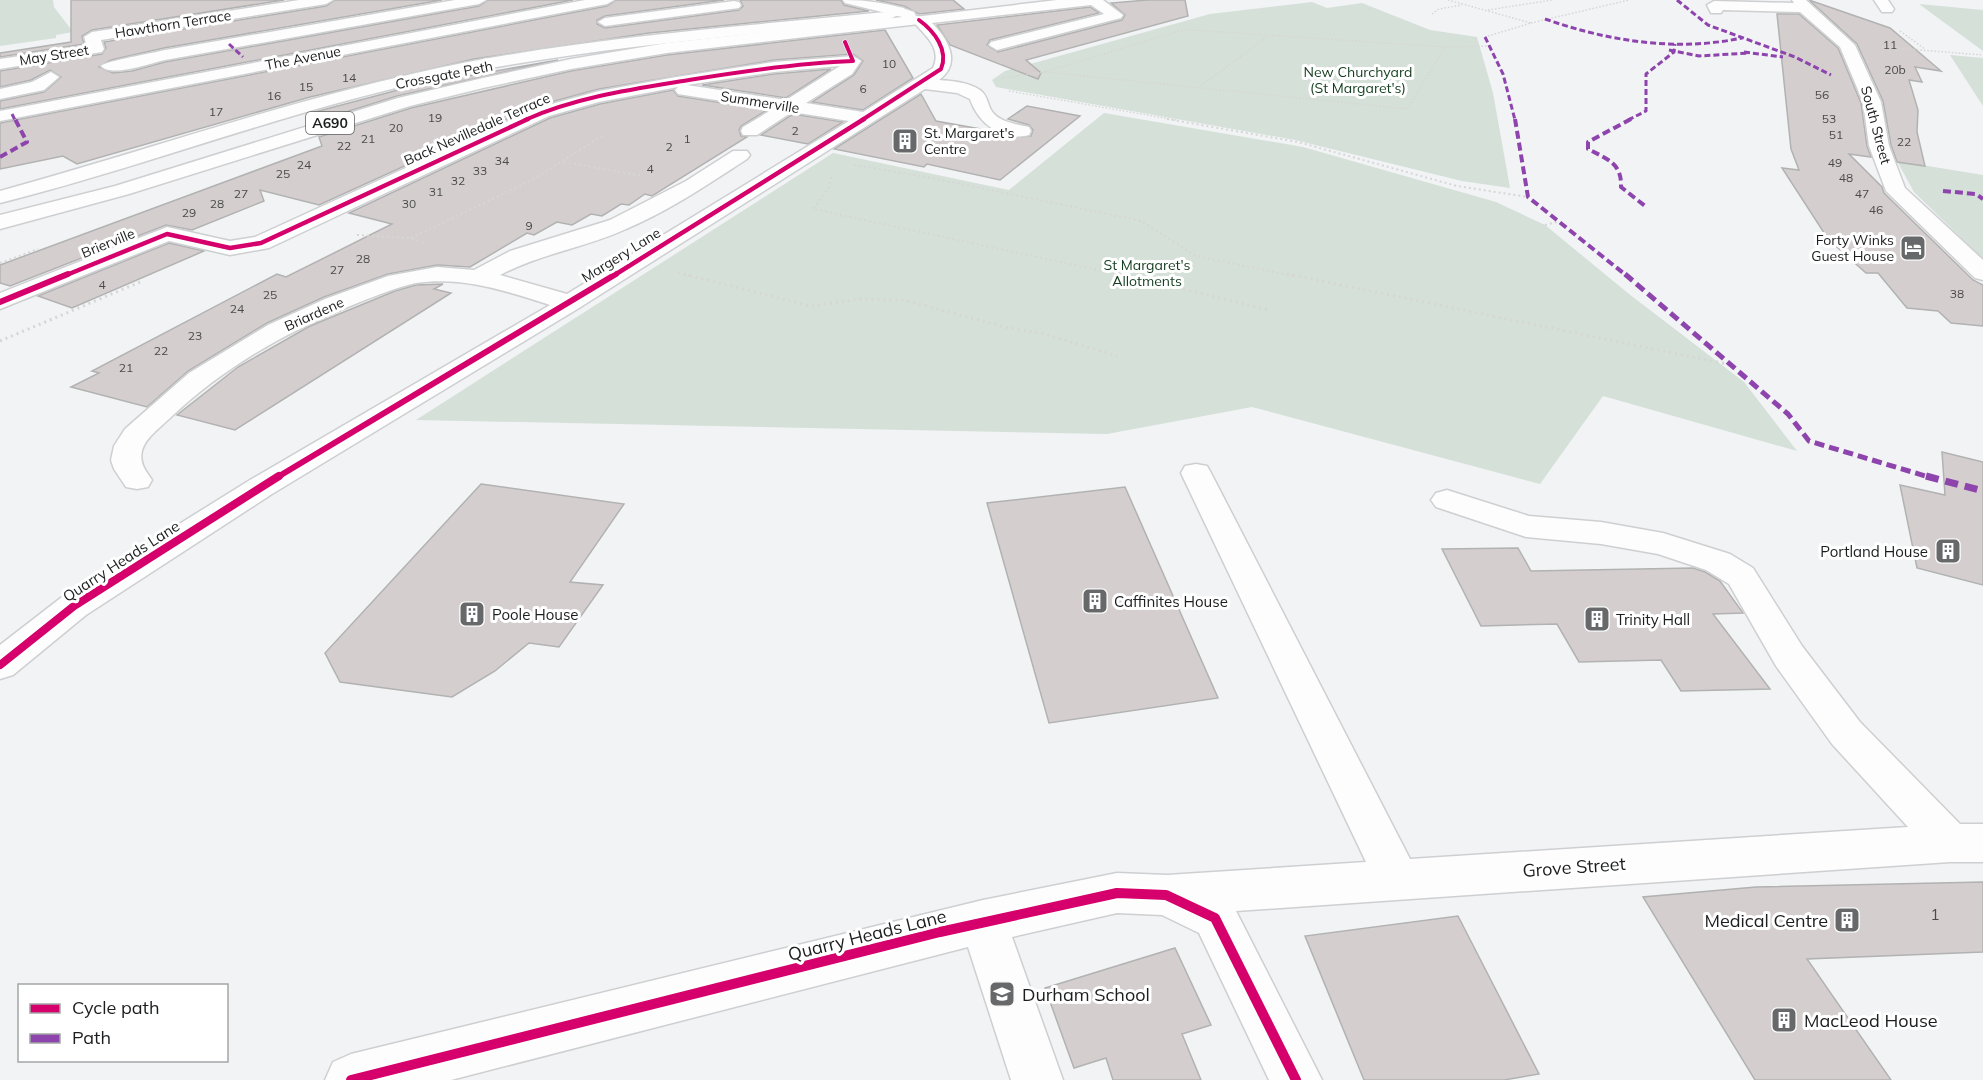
<svg xmlns="http://www.w3.org/2000/svg" width="1983" height="1080" font-family="Mulish,sans-serif">
<style>
.green{fill:#d5e0d8}
.building{fill:#d4cfce;stroke:#b2b2b2;stroke-width:1.5}
.lines{fill:none;stroke-linecap:round;stroke-linejoin:round}
.minor-casing{stroke:#cecfd1;stroke-width:3}
.highway-casing{stroke:#cecfd1;stroke-width:3}
.path-far2{stroke:#d6d6d6;stroke-width:1.5;stroke-dasharray:1.5 2;stroke-linecap:butt}
.path-far1{stroke:#d6d6d6;stroke-width:2;stroke-dasharray:2 3;stroke-linecap:butt}
.path{stroke:#d6d6d6;stroke-width:3;stroke-dasharray:2 4;stroke-linecap:butt}
.minor{fill:#fdfdfe;fill-rule:evenodd}
.highway{fill:#fdfdfe;fill-rule:evenodd}
.quiet-far3{stroke:#8e44ad;stroke-width:3;stroke-dasharray:6 3;stroke-linecap:butt}
.quiet-far2{stroke:#8e44ad;stroke-width:4;stroke-dasharray:8 4;stroke-linecap:butt}
.quiet-far1{stroke:#8e44ad;stroke-width:5;stroke-dasharray:10 5;stroke-linecap:butt}
.quiet{stroke:#8e44ad;stroke-width:7;stroke-dasharray:13 7;stroke-linecap:butt}
.cycleway-far4-casing{stroke:#fff;stroke-width:5}
.cycleway-far3-casing{stroke:#fff;stroke-width:7}
.cycleway-far2-casing{stroke:#fff;stroke-width:9}
.cycleway-far1-casing{stroke:#fff;stroke-width:12}
.cycleway-casing{stroke:#fff;stroke-width:14}
.cycleway-far4{stroke:#d6006c;stroke-width:4}
.cycleway-far3{stroke:#d6006c;stroke-width:4.5}
.cycleway-far2{stroke:#d6006c;stroke-width:6}
.cycleway-far1{stroke:#d6006c;stroke-width:8}
.cycleway{stroke:#d6006c;stroke-width:10}
.labels{text-anchor:middle;dominant-baseline:central;stroke-width:6;stroke-linejoin:round;paint-order:stroke}
.number-label{font-size:12px;fill:#4a4a4a}
.far-street-label{font-size:14px;fill:#1c1d1e;stroke:#fff}
.far-park-label{font-size:14px;fill:#133d1e;stroke:#fff}
.shield{fill:#fff;stroke:#606162;stroke-width:1.5}
.shield-label{font-size:14px;font-weight:bold;fill:#1c1d1e}
.far-poi-label{font-size:14px;fill:#1c1d1e;stroke:#fff;text-anchor:start}
.poi-label{font-size:15px;fill:#1c1d1e;stroke:#fff;text-anchor:start}
.street-label{font-size:15px;fill:#1c1d1e;stroke:#fff}
.near-number-label{font-size:15px;fill:#4a4a4a}
.near-street-label{font-size:18px;fill:#1c1d1e;stroke:#fff}
.near-poi-label{font-size:18px;fill:#1c1d1e;stroke:#fff;text-anchor:start}
</style>
<rect width="100%" height="100%" fill="#f1f3f5"/>
<!-- green -->
<g class="green">
<path d="M0,0H53L54,7L73,32L56,35V38L0,46Z"/>
<path d="M1312,2L1327,8L1362,3L1430,30L1477,37L1493,93L1510,188L1462,181L1295,140L996,87L992,80L1005,71L1210,14Z"/>
<path d="M1919,4L1983,10V51Z"/>
<path d="M1950,55L1983,58V106Z"/>
<path d="M1104,113L1303,147L1496,202L1545,225L1629,294L1744,382L1797,451L1603,396L1540,484L1252,407L1107,434L416,420L833,153L1009,190Z"/>
<path d="M1897,161L1983,175V259L1914,192Z"/>
</g>
<!-- building -->
<g class="building">
<path d="M71,0H284L92,30L82,36L84,44L0,57V53L71,42Z"/>
<path d="M335,0H442L164,48L111,60L99,67L113,73L132,71L165,62L479,6L488,0H573L0,109V101L44,92L61,77L50,70L31,80L0,87V71L102,54L106,48L104,42L326,6Z"/>
<path d="M616,0H724L605,16L597,20V24L605,28L739,10L743,6L740,0H841L844,5L869,11L649,33L474,59L310,97L77,164L63,156L0,169V123L607,6Z"/>
<path d="M876,0H953L964,9L919,14L904,6Z"/>
<path d="M1147,0H1185L1188,16L1026,60L1041,73L1038,79L950,45L937,25L1090,7L1099,13L990,40L987,45L998,52L1122,20L1125,15L1111,3Z"/>
<path d="M1809,0L1890,28L1941,71L1915,67L1922,82L1909,80L1918,110L1917,132L1925,166L1897,162L1891,145L1883,101L1857,44Z"/>
<path d="M1777,14H1799L1838,48L1861,103L1867,146L1871,157L1849,154L1882,187L1884,193L1973,280L1983,285V326L1951,323L1938,311L1907,308L1878,273H1866L1828,239L1782,168L1799,170L1791,149Z"/>
<path d="M885,30L913,78L863,110L812,102L854,75L863,61L853,54L774,60L599,89L536,106L319,205L260,190L264,201L192,230L166,225L10,286L0,283V265L322,146L319,137L411,108L571,71L667,55Z"/>
<path d="M558,60L397,96L314,122L311,113L417,85Z"/>
<path d="M831,69L786,98L702,85L774,74Z"/>
<path d="M673,90L678,96L767,110L741,126L739,130L741,136L747,137L652,196L645,194L629,205L621,204L602,216L591,214L572,225L557,222L534,235L527,233L470,267L437,265L388,274L324,297L267,323L188,371L147,407L71,387L99,373L92,371L277,274L286,277L392,224L349,213L550,118L600,104Z"/>
<path d="M921,94L936,121L992,131L1009,138L1031,136L1033,130L1029,125L1008,119L1027,106L1080,116L1000,180L927,164L924,167L834,149Z"/>
<path d="M793,114L843,122L808,144L761,135Z"/>
<path d="M169,243L204,251L72,308L38,296Z"/>
<path d="M443,284L434,289L451,293L235,430L177,415L238,367L310,326L395,291L416,285Z"/>
<path d="M1942,452L1983,462V585L1917,568L1900,485L1945,495Z"/>
<path d="M481,484L624,504L570,582L603,585L559,647L529,643L495,671L452,697L340,682L325,653Z"/>
<path d="M1125,487L1218,698L1049,723L987,503Z"/>
<path d="M1518,548L1531,571L1693,568L1705,572L1720,581L1743,613L1713,614L1770,689L1681,691L1661,660L1579,662L1557,624L1481,626L1442,549Z"/>
<path d="M1983,882V952L1807,959L1891,1080H1755L1643,897L1756,887Z"/>
<path d="M1458,916L1539,1074L1504,1080H1364L1305,936Z"/>
<path d="M1175,948L1211,1025L1182,1034L1201,1080H1113L1106,1058L1074,1068L1045,988Z"/>
</g>
<g class="lines">
<!-- minor casing -->
<g class="minor-casing">
<g id="minor">
<path d="M299,0H333L326,4L101,40L104,49L102,52L0,69V59L87,46L84,37L92,32Z"/>
<path d="M455,0H486L479,4L165,60C151,63 111,78 101,66C105,61 154,53 165,50Z"/>
<path d="M585,0H614L607,4L0,121V111Z"/>
<path d="M1057,0H1103L1123,15L1121,18L997,50L989,45L991,42L1104,14L1091,5L932,23C948,39 962,63 939,80C952,81 968,82 980,90C987,95 987,102 991,110C998,122 1016,124 1029,127L1031,131L1029,135C1002,142 978,123 970,99L957,93L925,89L579,308L272,494L86,615L13,675L0,679V645L62,597L250,480L550,305C506,291 463,276 416,283C397,287 378,295 360,302C291,329 225,366 171,417C161,427 145,438 142,451C139,463 146,471 152,480L148,487L137,489L126,487L114,469L111,460L114,446L125,429L189,373L268,325L325,299L388,276L437,267L474,270L510,251L610,220L686,181L733,151H747L750,155L747,159C708,184 669,211 626,229C585,248 542,253 500,275L567,294L849,121L792,112L757,135H743L741,131L743,127L773,109L684,95L678,94L675,90L678,87L599,102L549,116L269,248L230,255L169,241L0,309V293L167,227L230,241L255,237L537,108L599,91L676,77L774,62L853,56L861,61L852,74L806,103L863,112L933,68C943,47 923,34 912,20L914,17ZM840,66L786,100L687,85L774,72Z"/>
<path d="M1792,0H1806L1855,45L1881,102L1889,146L1905,188L1983,260V280L1975,278L1886,191L1869,146L1863,102L1840,47L1800,12L1723,10L1721,13H1711L1707,5L1714,1L1794,3Z"/>
<path d="M1874,0H1888L1894,9L1892,12H1882Z"/>
<path d="M734,1L739,2L741,5L739,8L605,26L598,22L605,18Z"/>
<path d="M899,7L904,8L906,11L888,20C731,37 572,48 417,83C276,115 140,168 0,203V191C139,153 275,105 416,73C570,38 728,28 885,12Z"/>
<path d="M51,72L59,77L44,90L0,99V89L32,82Z"/>
<path d="M1196,464L1207,466L1211,473L1410,859L1908,827L1832,744L1776,666L1729,584L1706,570L1658,554L1601,544L1526,537L1436,507L1431,500L1436,493L1447,490L1529,516L1601,522L1663,533L1730,554L1753,568L1802,646L1860,722L1960,824H1983V862H1950L1236,911L1322,1080H1269L1199,933L1162,915L1117,913L1012,937L1063,1080H1011L968,947L451,1080H325L333,1062L351,1054L983,900L1117,873L1167,875L1366,862L1181,473L1185,466Z"/>
</g>
</g>
<!-- highway casing -->
<g class="highway-casing">
<path id="highway" d="M843,0C868,0 890,3 914,12L916,16L924,17L926,20L919,24L667,53L571,69L483,88L410,106L129,194L0,229V215L115,186L398,98L483,78L571,59L667,43L902,17L845,3Z"/>
</g>
<!-- path-far2 -->
<g class="path-far2">
<path d="M1448,0L1531,23L1485,37"/>
<path d="M1488,10L1552,0"/>
<path d="M1432,14L1439,9L1462,5"/>
<path d="M1531,23L1629,0"/>
<path d="M1900,31L1925,49"/>
<path d="M1882,47L1983,55"/>
<path d="M1045,72L1407,109L1445,47"/>
<path d="M1002,78L1045,72L1179,31L1192,30L1445,47L1491,46"/>
<path d="M1198,88L1267,37"/>
<path d="M1009,91L1176,120"/>
</g>
<!-- path-far1 -->
<g class="path-far1">
<path d="M1167,119L1298,142L1457,186L1528,197"/>
<path d="M943,135L966,139"/>
<path d="M564,162L642,176"/>
<path d="M854,165L932,178L1141,221L1196,256L1294,276"/>
<path d="M831,177L829,188L813,209L1126,276"/>
<path d="M1545,225L1557,222"/>
<path d="M357,235L411,238L426,244"/>
<path d="M411,238L534,179L603,135"/>
<path d="M0,263L38,249"/>
<path d="M678,273L690,276"/>
</g>
<!-- path -->
<g class="path">
<path d="M684,274L810,306L862,299L904,300L1005,327L1044,334L1117,356"/>
<path d="M1119,274L1270,310"/>
<path d="M1287,274L1732,365"/>
<path d="M0,341L140,282"/>
</g>
<!-- minor -->
<use href="#minor" class="minor"/>
<!-- highway -->
<use href="#highway" class="highway"/>
<!-- quiet-far3 -->
<g class="quiet-far3">
<path d="M1677,0L1708,25L1795,57L1831,75"/>
<path d="M1545,19C1608,41 1676,52 1742,38"/>
<path d="M1485,37L1503,74L1515,120"/>
<path d="M229,44L243,57"/>
<path d="M1669,50L1699,56L1749,53"/>
<path d="M1744,52L1783,57"/>
<path d="M12,114L15,120"/>
<path d="M1628,120L1646,111V74L1674,52L1675,44"/>
</g>
<!-- quiet-far2 -->
<g class="quiet-far2">
<path d="M1515,119L1528,197L1627,276"/>
<path d="M1631,119L1588,142V149C1607,159 1622,163 1621,187L1645,206"/>
<path d="M0,157L27,142L15,119"/>
<path d="M1943,191L1976,194L1983,199"/>
</g>
<!-- quiet-far1 -->
<path class="quiet-far1" d="M1625,274L1788,414L1809,441L1932,478"/>
<!-- quiet -->
<path class="quiet" d="M1926,476L1983,491"/>
<!-- cycleway-far4 casing -->
<g class="cycleway-far4-casing">
<g id="cycleway-far4">
<path d="M525,120C576,97 634,89 689,80C744,71 798,63 853,61L845,42"/>
<path d="M862,120L941,69C949,50 934,31 919,20"/>
</g>
</g>
<!-- cycleway-far3 casing -->
<g class="cycleway-far3-casing">
<g id="cycleway-far3">
<path d="M64,276L167,234L230,248L261,243L528,119"/>
<path d="M613,276L864,119"/>
</g>
</g>
<!-- cycleway-far2 casing -->
<g class="cycleway-far2-casing">
<g id="cycleway-far2">
<path d="M0,302L68,274"/>
<path d="M276,478L616,274"/>
</g>
</g>
<!-- cycleway-far1 casing -->
<g class="cycleway-far1-casing">
<path id="cycleway-far1" d="M0,665L74,606L279,476"/>
</g>
<!-- cycleway casing -->
<g class="cycleway-casing">
<path id="cycleway" d="M351,1080L940,932L1117,893L1166,895L1215,918L1296,1080"/>
</g>
<!-- cycleway-far4 -->
<use href="#cycleway-far4" class="cycleway-far4"/>
<!-- cycleway-far3 -->
<use href="#cycleway-far3" class="cycleway-far3"/>
<!-- cycleway-far2 -->
<use href="#cycleway-far2" class="cycleway-far2"/>
<!-- cycleway-far1 -->
<use href="#cycleway-far1" class="cycleway-far1"/>
<!-- cycleway -->
<use href="#cycleway" class="cycleway"/>
</g>
<!-- icons -->
<defs>
<g id="building-square" transform="scale(1.35)"><rect x="-9" y="-9" width="18" height="18" rx="4" fill="#676869" stroke="#fff"/><path d="M-4-6H4V6H1V3H-1V6H-4ZM-2.5-4.3h1.7v1.8h-1.7ZM.8-4.3h1.7v1.8H.8ZM-2.5-1h1.7V.8h-1.7ZM.8-1h1.7V.8H.8Z" fill="#fff"/></g>
<g id="hotel-square" transform="scale(1.35)"><rect x="-9" y="-9" width="18" height="18" rx="4" fill="#676869" stroke="#fff"/><path d="M-6-4.5h1.5V1H6V5H4.5V3h-9V5H-6ZM-4 0a1.8 1.8 0 1 1 3.6 0ZM.5 0V-2.5h3Q6-2.5 6 0Z" fill="#fff"/></g>
<g id="school-square" transform="scale(1.35)"><rect x="-9" y="-9" width="18" height="18" rx="4" fill="#676869" stroke="#fff"/><path d="M0-5L7-2L0 1L-7-2ZM-4 1L0 2.5L4 1V4Q0 6-4 4Z" fill="#fff"/></g>
</defs>
<g fill-rule="evenodd">
<use href="#building-square" x="905" y="141"/>
<use href="#hotel-square" x="1913" y="248"/>
<use href="#building-square" x="1948" y="551"/>
<use href="#building-square" x="1095" y="601"/>
<use href="#building-square" x="472" y="614"/>
<use href="#building-square" x="1597" y="619"/>
<use href="#building-square" x="1847" y="920"/>
<use href="#school-square" x="1002" y="994"/>
<use href="#building-square" x="1784" y="1020"/>
</g>
<g class="labels">
<!-- number labels -->
<g class="number-label">
<text x="1890" y="44">11</text>
<text x="889" y="63">10</text>
<text x="1895" y="69">20b</text>
<text x="349" y="77">14</text>
<text x="306" y="86">15</text>
<text x="863" y="88">6</text>
<text x="1822" y="94">56</text>
<text x="274" y="95">16</text>
<text x="216" y="111">17</text>
<text x="435" y="117">19</text>
<text x="1829" y="118">53</text>
<text x="396" y="127">20</text>
<text x="795" y="130">2</text>
<text x="1836" y="134">51</text>
<text x="368" y="138">21</text>
<text x="687" y="138">1</text>
<text x="1904" y="141">22</text>
<text x="344" y="145">22</text>
<text x="669" y="146">2</text>
<text x="502" y="160">34</text>
<text x="1835" y="162">49</text>
<text x="304" y="164">24</text>
<text x="650" y="168">4</text>
<text x="480" y="170">33</text>
<text x="283" y="173">25</text>
<text x="1846" y="177">48</text>
<text x="458" y="180">32</text>
<text x="436" y="191">31</text>
<text x="241" y="193">27</text>
<text x="1862" y="193">47</text>
<text x="217" y="203">28</text>
<text x="409" y="203">30</text>
<text x="1876" y="209">46</text>
<text x="189" y="212">29</text>
<text x="529" y="225">9</text>
<text x="363" y="258">28</text>
<text x="337" y="269">27</text>
<text x="102" y="284">4</text>
<text x="1957" y="293">38</text>
<text x="270" y="294">25</text>
<text x="237" y="308">24</text>
<text x="195" y="335">23</text>
<text x="161" y="350">22</text>
<text x="126" y="367">21</text>
</g>
<!-- far-street labels -->
<g class="far-street-label">
<text transform="translate(173 24) rotate(-9)">Hawthorn Terrace</text>
<text transform="translate(54 55) rotate(-9)">May Street</text>
<text transform="translate(303 58) rotate(-11)">The Avenue</text>
<text transform="translate(444 75) rotate(-11)">Crossgate Peth</text>
<text transform="translate(760 102) rotate(9)">Summerville</text>
<text transform="translate(1876 125) rotate(75)">South Street</text>
<text transform="translate(477 129) rotate(-24)">Back Nevilledale Terrace</text>
<text transform="translate(108 243) rotate(-22)">Brierville</text>
<text transform="translate(621 255) rotate(-32)">Margery Lane</text>
<text transform="translate(314 314) rotate(-24)">Briardene</text>
</g>
<!-- far-park labels -->
<g class="far-park-label">
<text x="1358" y="72">New Churchyard<tspan x="1358" dy="16">(St Margaret's)</tspan></text>
<text x="1147" y="265">St Margaret's<tspan x="1147" dy="16">Allotments</tspan></text>
</g>
<!-- shield labels -->
<rect class="shield" x="306" y="112" width="48" height="22" rx="4.5"/>
<g class="shield-label">
<text x="330" y="123">A690</text>
</g>
<!-- far-poi labels -->
<g class="far-poi-label">
<text x="924" y="133">St. Margaret's<tspan x="924" dy="16">Centre</tspan></text>
<text x="1894" y="240" text-anchor="end">Forty Winks<tspan x="1894" dy="16">Guest House</tspan></text>
</g>
<!-- poi labels -->
<g class="poi-label">
<text x="1928" y="551" text-anchor="end">Portland House</text>
<text x="1114" y="601">Caffinites House</text>
<text x="492" y="614">Poole House</text>
<text x="1616" y="619">Trinity Hall</text>
</g>
<!-- street labels -->
<g class="street-label">
<text transform="translate(121 561) rotate(-33)">Quarry Heads Lane</text>
</g>
<!-- near-number labels -->
<g class="near-number-label">
<text x="1935" y="914">1</text>
</g>
<!-- near-street labels -->
<g class="near-street-label">
<text transform="translate(1574 867) rotate(-4)">Grove Street</text>
<text transform="translate(867 935) rotate(-14)">Quarry Heads Lane</text>
</g>
<!-- near-poi labels -->
<g class="near-poi-label">
<text x="1828" y="920" text-anchor="end">Medical Centre</text>
<text x="1022" y="994">Durham School</text>
<text x="1804" y="1020">MacLeod House</text>
</g>
</g>
<!-- legend -->
<rect x="18" y="984" width="210" height="78" fill="#ffffff" stroke="#a4a5a5" stroke-width="1.5"/>
<rect x="30" y="1004" width="30" height="9" fill="#d6006c" stroke="#a4a5a5" stroke-width="1.5"/>
<text x="72" y="1014" font-size="18" fill="#1c1d1e">Cycle path</text>
<rect x="30" y="1034" width="30" height="9" fill="#8e44ad" stroke="#a4a5a5" stroke-width="1.5"/>
<text x="72" y="1044" font-size="18" fill="#1c1d1e">Path</text>
</svg>
